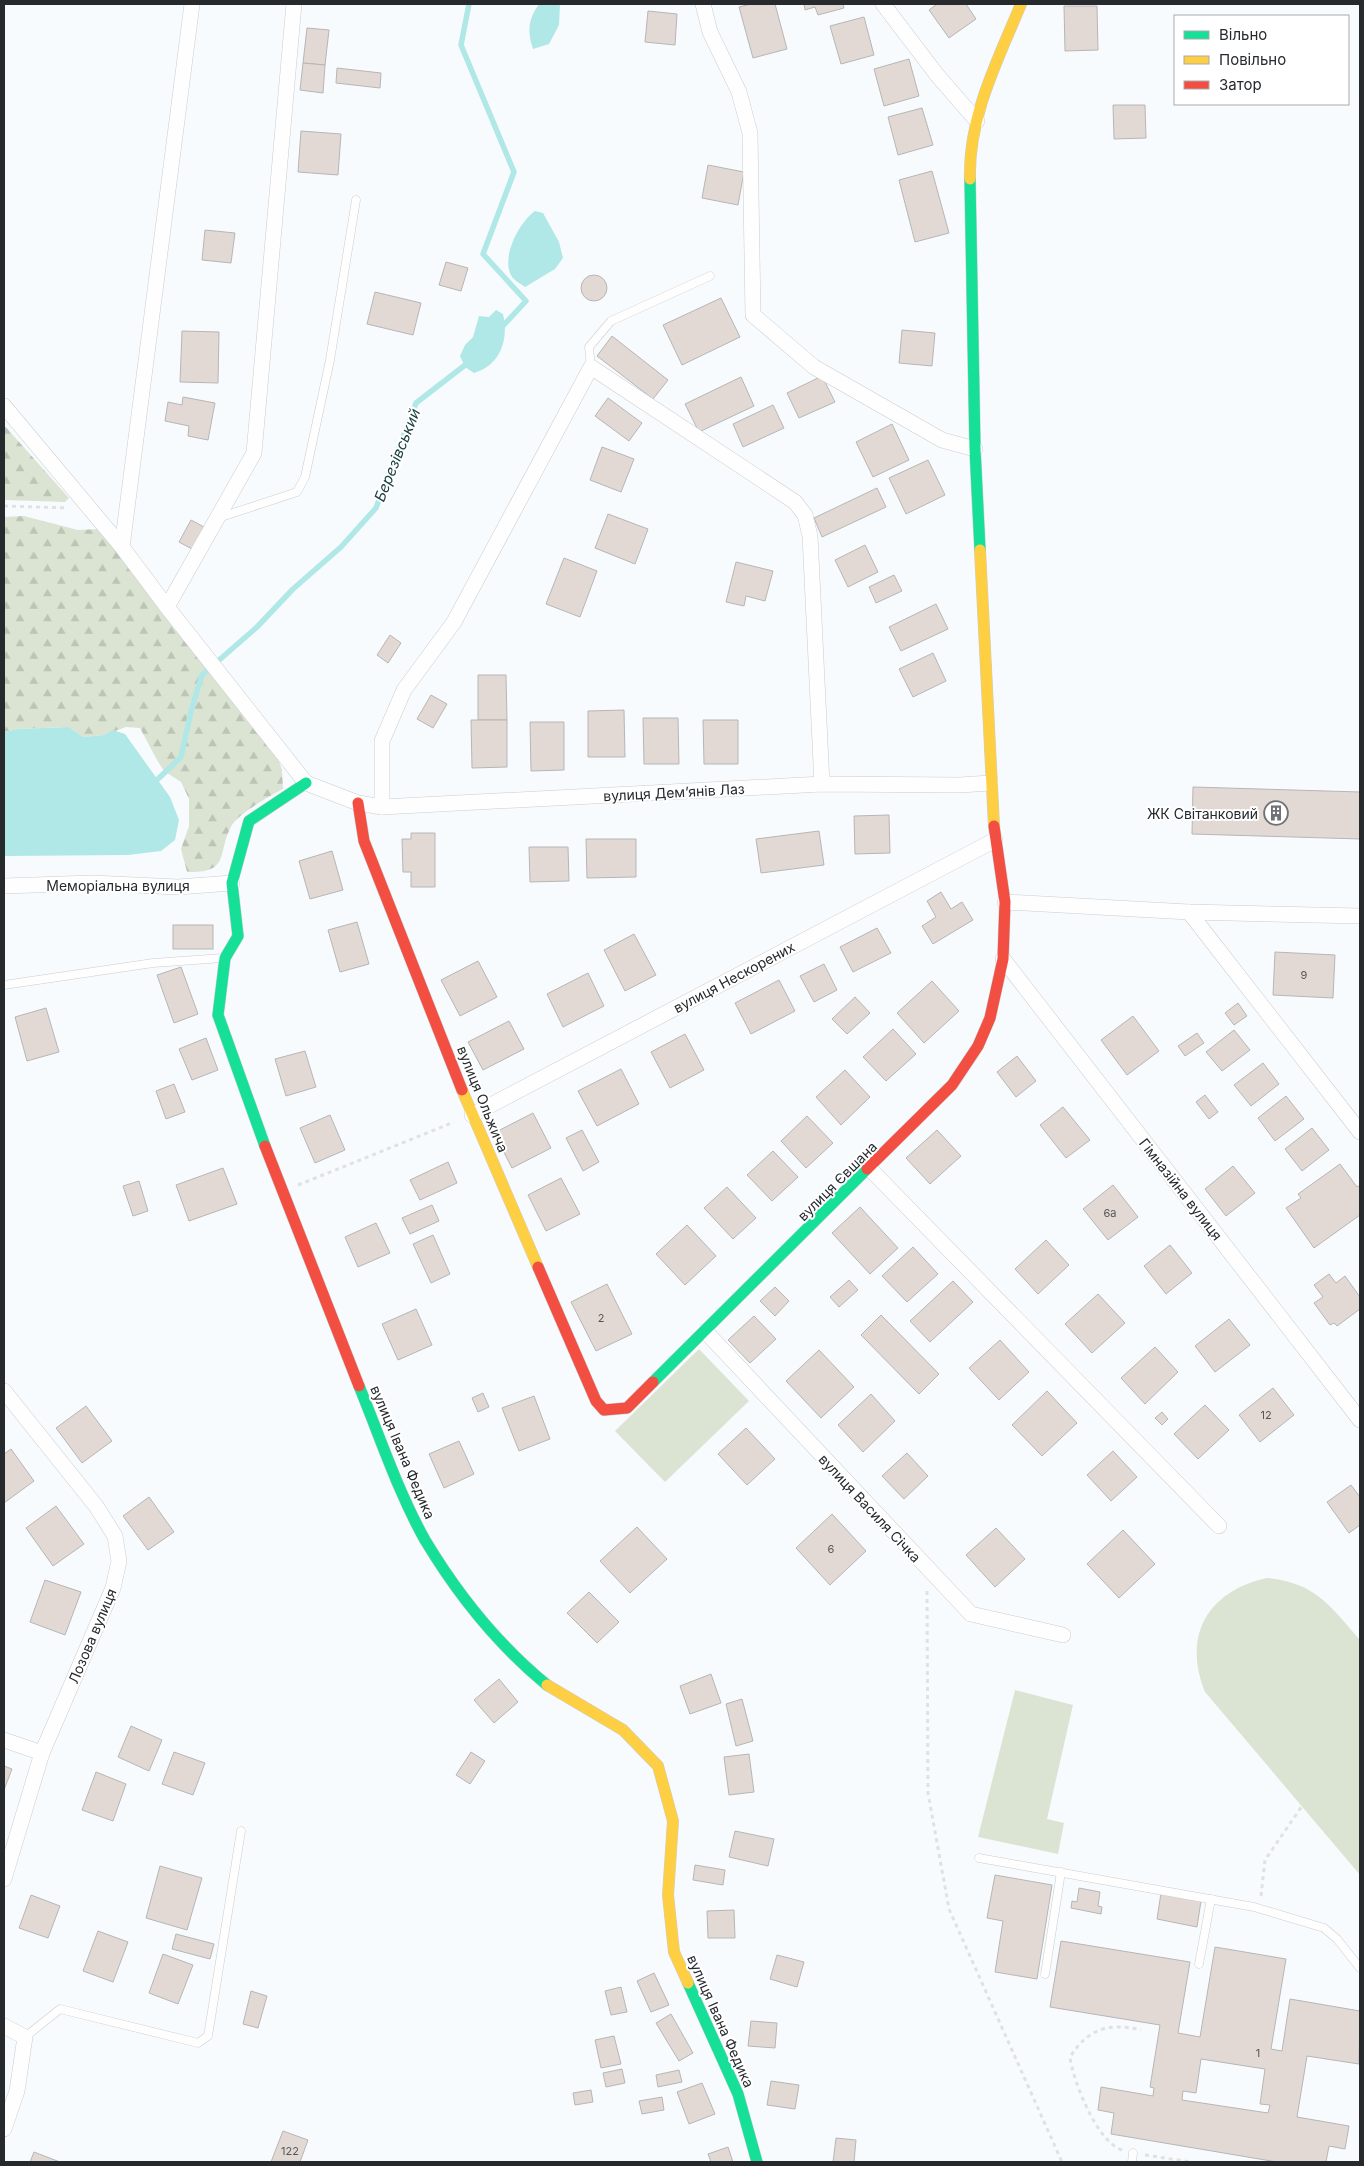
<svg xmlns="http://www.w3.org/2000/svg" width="1364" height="2166" font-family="Inter,sans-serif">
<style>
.forest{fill:url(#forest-firs)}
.garden{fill:#dbe4d3}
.water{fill:#b0e7e7}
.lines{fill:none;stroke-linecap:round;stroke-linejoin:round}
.stream{stroke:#b0e7e7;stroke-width:5.5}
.building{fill:#e2d9d4;stroke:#b6b6b6;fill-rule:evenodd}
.lane-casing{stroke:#cacdcf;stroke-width:9}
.street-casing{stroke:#cacdcf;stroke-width:16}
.fast-casing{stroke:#cacdcf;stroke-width:12}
.slow-casing{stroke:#cacdcf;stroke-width:12}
.jam-casing{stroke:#cacdcf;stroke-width:12}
.path{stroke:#e0e1e1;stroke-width:3;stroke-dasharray:4 4;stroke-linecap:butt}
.lane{stroke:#fefeff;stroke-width:8}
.street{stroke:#fefeff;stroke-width:15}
.fast{stroke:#16e098;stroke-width:11}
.slow{stroke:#ffcf43;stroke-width:11}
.jam{stroke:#f24e42;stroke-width:11}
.labels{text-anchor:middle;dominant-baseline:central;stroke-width:4;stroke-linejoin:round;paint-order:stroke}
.number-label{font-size:11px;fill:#555657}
.street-label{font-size:14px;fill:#262a2d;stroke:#fff}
.poi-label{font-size:14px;fill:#262a2d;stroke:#fff;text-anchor:end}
.water-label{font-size:15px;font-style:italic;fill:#1c4141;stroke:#fff}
</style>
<defs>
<pattern id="forest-firs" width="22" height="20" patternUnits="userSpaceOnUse" patternTransform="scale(1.25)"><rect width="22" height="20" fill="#dbe4d3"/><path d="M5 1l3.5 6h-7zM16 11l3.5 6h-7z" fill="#bcc4b5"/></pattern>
</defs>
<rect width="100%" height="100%" fill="#f8fbfd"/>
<!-- forest -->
<g class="forest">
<path d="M4,425L69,498L65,502L4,500Z"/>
<path d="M24,516L78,530L99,529L277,756L282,770L283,789C271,795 238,814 232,825C216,853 232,873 187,872L181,849L189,826V799L181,782L164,771L157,760L140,728L126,727L104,735L83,737L69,727L18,729L4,732V517Z"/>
</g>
<!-- garden -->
<g class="garden">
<path d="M699,1349L749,1401L665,1482L615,1431Z"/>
<path d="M1267,1578C1316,1583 1330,1606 1360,1640V1875L1205,1692C1182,1635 1208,1591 1267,1578Z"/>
<path d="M1015,1690L1073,1705L1047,1819L1064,1823L1058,1854L978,1837Z"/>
</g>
<!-- water -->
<g class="water">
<path d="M539,4H560L559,25L549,44L533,49C527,32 528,19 539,4Z"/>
<path d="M535,211L543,213L559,242L563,258L555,269L525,287C521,284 515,281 512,277C500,259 519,222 535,211Z"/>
<path d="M496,310L503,314C509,339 501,365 474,373L465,367L460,356L465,345L473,337L479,316L489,317Z"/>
<path d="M69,727L83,737L104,735L113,730L125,734L170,797L179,820L175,840L161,851L128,855L4,856V732L18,729Z"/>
</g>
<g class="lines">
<!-- stream -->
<g class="stream">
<path d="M469,4L461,45L514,172L483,254L526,301L501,328"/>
<path d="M158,779L181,757L191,711L202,675L257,627L293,589L341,547L376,508L416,403L469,362"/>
</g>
</g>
<!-- building -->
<g class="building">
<path d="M751,4H775L787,49L753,58L739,7Z"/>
<path d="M804,4H843L844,8L818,15L815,7L805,10Z"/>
<path d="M937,4H966L976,19L949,38L929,10Z"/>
<path d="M1064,6H1097L1098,50L1065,51Z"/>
<path d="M648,11L677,14L675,45L645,42Z"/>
<path d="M864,17L874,55L841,64L830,26Z"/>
<path d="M307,28L329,30L325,65L303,63Z"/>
<path d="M909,59L919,96L884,106L874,69Z"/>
<path d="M303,63L325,65L323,93L300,90Z"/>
<path d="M337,68L381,73L380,88L336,83Z"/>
<path d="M1113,105H1145L1146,138L1114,139Z"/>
<path d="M922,108L933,145L898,155L888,117Z"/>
<path d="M301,131L341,134L338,175L298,172Z"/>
<path d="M708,165L744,172L738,205L702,198Z"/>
<path d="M932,171L949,233L915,242L899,180Z"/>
<path d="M205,230L235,233L231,263L202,260Z"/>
<path d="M446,262L468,268L461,291L439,285Z"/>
<circle cx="594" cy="288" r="13"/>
<path d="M375,292L421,303L413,335L367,324Z"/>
<path d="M721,298L740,337L682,365L663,325Z"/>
<path d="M902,330L935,333L932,366L899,363Z"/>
<path d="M182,331L219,332L218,383L180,382Z"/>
<path d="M612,336L668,380L653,399L597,356Z"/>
<path d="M822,376L835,402L799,418L787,393Z"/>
<path d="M741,377L754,406L699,432L685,404Z"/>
<path d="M183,397L215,403L208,440L188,436L189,426L165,421L168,402L182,405Z"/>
<path d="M608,398L642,423L629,441L595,416Z"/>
<path d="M773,405L784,428L743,447L733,424Z"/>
<path d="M892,424L909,460L873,477L856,442Z"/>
<path d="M602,447L634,459L621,492L590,480Z"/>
<path d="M928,460L945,495L906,514L889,478Z"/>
<path d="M877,488L886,507L822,537L814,518Z"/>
<path d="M608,514L648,529L635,564L595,548Z"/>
<path d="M191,520L204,527L192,549L179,542Z"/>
<path d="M865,545L878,572L848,587L835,560Z"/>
<path d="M564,558L597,571L580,617L546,604Z"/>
<path d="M736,562L773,571L765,601L746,596L744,606L726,602Z"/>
<path d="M894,575L902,591L876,603L869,587Z"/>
<path d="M936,604L948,629L901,651L889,627Z"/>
<path d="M390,635L401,643L388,663L377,655Z"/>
<path d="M933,653L946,681L913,697L899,669Z"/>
<path d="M478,675H506L507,720H478Z"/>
<path d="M431,695L447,704L433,728L417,719Z"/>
<path d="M624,710L625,757H588V711Z"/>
<path d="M643,718H678L679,764H644Z"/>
<path d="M471,720H507V767L472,768Z"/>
<path d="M703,720H738V764H704Z"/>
<path d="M530,722H564V770L531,771Z"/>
<path d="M1193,787L1360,792V839L1192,834Z"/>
<path d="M889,815L890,853L855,854L854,816Z"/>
<path d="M819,831L824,865L761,873L756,839Z"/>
<path d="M411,833H435V887H411V872H403L402,839H411Z"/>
<path d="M586,839H636V877L587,878Z"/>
<path d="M529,847H568L569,881L530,882Z"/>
<path d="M332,851L343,890L310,899L299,861Z"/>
<path d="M941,892L951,909L962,902L973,920L933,944L922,926L936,917L927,901Z"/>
<path d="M357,922L369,964L340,972L328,930Z"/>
<rect x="173" y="925" width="40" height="24"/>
<path d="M877,928L891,953L853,972L840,947Z"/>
<path d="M634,934L656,975L625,991L604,950Z"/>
<path d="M1275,952L1335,955L1333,998L1273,995Z"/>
<path d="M478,961L497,997L460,1016L441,980Z"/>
<path d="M824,964L837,990L814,1002L800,976Z"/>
<path d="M181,967L198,1014L174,1023L157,975Z"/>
<path d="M588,973L604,1006L563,1027L547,994Z"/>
<path d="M779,980L795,1011L751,1034L735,1003Z"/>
<path d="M932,981L959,1011L924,1043L897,1013Z"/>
<path d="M855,997L870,1013L847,1034L832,1019Z"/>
<path d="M1238,1003L1247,1016L1234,1025L1225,1013Z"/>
<path d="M46,1008L59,1052L27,1061L15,1017Z"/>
<path d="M1133,1016L1159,1051L1127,1075L1101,1040Z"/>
<path d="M509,1021L524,1049L483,1070L468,1042Z"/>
<path d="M893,1029L916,1054L886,1081L863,1057Z"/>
<path d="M1234,1030L1250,1050L1222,1071L1206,1052Z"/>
<path d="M1197,1033L1204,1043L1185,1056L1178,1046Z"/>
<path d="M685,1034L704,1070L670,1088L651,1052Z"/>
<path d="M206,1038L218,1070L192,1080L179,1049Z"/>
<path d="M305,1051L316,1087L286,1096L275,1059Z"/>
<path d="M1017,1056L1036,1081L1016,1097L997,1072Z"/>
<path d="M1263,1063L1279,1084L1251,1106L1234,1085Z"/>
<path d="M621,1069L639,1104L597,1126L578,1091Z"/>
<path d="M845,1070L870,1097L841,1125L816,1097Z"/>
<path d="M174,1084L185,1112L166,1119L156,1091Z"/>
<path d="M1205,1095L1218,1112L1209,1119L1196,1102Z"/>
<path d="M1286,1096L1304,1119L1275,1141L1258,1118Z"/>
<path d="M1063,1107L1090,1140L1066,1158L1040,1125Z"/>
<path d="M533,1113L551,1148L512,1168L494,1133Z"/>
<path d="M330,1115L345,1150L315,1163L300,1128Z"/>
<path d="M807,1116L833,1143L806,1168L781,1141Z"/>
<path d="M1312,1128L1329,1150L1302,1171L1285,1149Z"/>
<path d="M582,1130L599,1162L583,1171L566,1138Z"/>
<path d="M937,1130L961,1156L930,1184L906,1158Z"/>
<path d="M773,1151L798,1177L772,1201L747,1175Z"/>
<path d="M448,1162L457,1183L420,1200L410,1180Z"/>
<path d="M1340,1164L1357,1187L1360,1185V1215L1314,1248L1286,1208L1301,1198L1298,1194Z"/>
<path d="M1233,1166L1255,1193L1226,1216L1205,1189Z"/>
<path d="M223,1168L237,1204L189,1221L176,1185Z"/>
<path d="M561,1178L580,1214L546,1231L528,1195Z"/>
<path d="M139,1181L148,1211L133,1216L123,1186Z"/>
<path d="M1113,1185L1138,1217L1108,1240L1083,1209Z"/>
<path d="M727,1187L756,1218L733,1239L704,1208Z"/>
<path d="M432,1205L439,1221L410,1234L402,1218Z"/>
<path d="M860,1207L898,1248L870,1274L832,1233Z"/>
<path d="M376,1223L390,1253L358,1267L345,1237Z"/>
<path d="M687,1225L716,1256L685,1285L656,1254Z"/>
<path d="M433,1235L450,1274L431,1283L413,1244Z"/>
<path d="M1046,1240L1069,1265L1038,1294L1015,1269Z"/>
<path d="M1170,1245L1192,1273L1166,1294L1144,1266Z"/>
<path d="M913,1247L938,1274L907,1302L882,1276Z"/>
<path d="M1329,1274L1336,1283L1345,1276L1360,1297V1309L1337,1326L1334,1323L1330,1325L1314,1303L1323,1297L1314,1285Z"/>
<path d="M849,1280L858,1290L839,1307L830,1297Z"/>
<path d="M953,1281L973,1302L930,1342L910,1321Z"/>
<path d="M607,1284L632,1334L596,1351L571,1302Z"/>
<path d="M775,1287L789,1301L775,1316L760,1301Z"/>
<path d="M1098,1294L1125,1323L1092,1353L1065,1324Z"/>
<path d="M416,1309L432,1345L398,1360L382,1324Z"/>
<path d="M881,1315L939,1374L919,1394L861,1335Z"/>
<path d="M754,1316L776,1339L750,1363L728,1340Z"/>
<path d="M1229,1319L1250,1345L1215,1372L1195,1346Z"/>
<path d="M1000,1340L1029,1372L999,1400L969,1368Z"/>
<path d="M1155,1347L1178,1372L1145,1404L1121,1378Z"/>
<path d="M819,1350L854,1387L821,1418L786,1381Z"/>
<path d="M1273,1388L1294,1415L1260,1442L1239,1415Z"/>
<path d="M1047,1391L1077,1423L1042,1456L1012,1425Z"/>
<path d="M483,1393L489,1407L478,1412L472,1398Z"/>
<path d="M871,1394L895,1421L863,1452L838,1425Z"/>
<path d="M534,1396L550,1439L519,1451L502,1408Z"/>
<path d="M1205,1405L1229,1430L1198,1459L1174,1434Z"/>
<path d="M86,1406L112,1441L82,1463L56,1428Z"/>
<path d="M1162,1412L1168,1419L1162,1425L1155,1418Z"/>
<path d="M746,1428L775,1459L747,1485L718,1454Z"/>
<path d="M459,1441L474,1474L444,1488L429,1454Z"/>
<path d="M11,1449L34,1481L4,1503V1454Z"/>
<path d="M1113,1451L1137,1477L1111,1501L1087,1475Z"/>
<path d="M907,1453L928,1476L904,1499L882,1476Z"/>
<path d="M1351,1485L1360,1497V1525L1349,1533L1327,1502Z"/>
<path d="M149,1497L174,1532L148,1550L123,1516Z"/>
<path d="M56,1506L84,1544L53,1566L26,1528Z"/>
<path d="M832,1514L866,1551L830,1585L796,1548Z"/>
<path d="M637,1527L667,1559L630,1593L600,1561Z"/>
<path d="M996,1528L1025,1559L995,1587L966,1555Z"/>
<path d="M1123,1530L1155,1564L1119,1598L1087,1564Z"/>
<path d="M45,1580L81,1592L65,1635L30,1622Z"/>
<path d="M589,1592L619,1622L597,1643L567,1613Z"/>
<path d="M711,1674L721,1703L690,1714L680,1686Z"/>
<path d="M499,1679L518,1702L494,1723L474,1700Z"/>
<path d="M742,1699L753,1741L736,1746L726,1704Z"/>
<path d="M131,1726L162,1740L149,1771L118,1757Z"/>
<path d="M174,1752L205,1763L193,1795L162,1784Z"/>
<path d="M471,1752L485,1761L470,1784L456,1775Z"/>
<path d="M749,1754L754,1792L729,1795L724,1757Z"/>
<path d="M4,1766L12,1769L4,1790Z"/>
<path d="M96,1772L126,1784L113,1821L82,1810Z"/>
<path d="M735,1831L774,1839L768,1866L729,1857Z"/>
<path d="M695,1865L725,1870L723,1885L693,1880Z"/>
<path d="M160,1866L202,1878L187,1930L146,1918Z"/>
<path d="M995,1875L1052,1885L1037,1979L995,1972L1003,1921L987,1918Z"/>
<path d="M1079,1888L1100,1892L1098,1906L1102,1907L1101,1914L1071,1908L1072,1901L1077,1902Z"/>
<path d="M1161,1893L1201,1901L1197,1927L1157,1919Z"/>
<path d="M31,1895L60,1906L48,1938L19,1928Z"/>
<path d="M734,1910L735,1938H708L707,1911Z"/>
<path d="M98,1931L128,1942L113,1982L83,1971Z"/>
<path d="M176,1934L214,1944L210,1959L172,1949Z"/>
<path d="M1061,1941L1190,1962L1178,2033L1200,2037L1215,1947L1286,1959L1271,2049L1282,2051L1290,1999L1360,2011L1359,2064L1307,2056L1297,2117L1349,2126L1345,2149L1329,2146L1326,2162H1277L1111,2134L1114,2113L1098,2110L1101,2087L1153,2096L1154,2088L1150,2087L1160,2025L1050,2007ZM1201,2059L1265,2069L1260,2104L1270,2105L1268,2113L1182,2100L1183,2091L1196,2093Z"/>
<path d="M163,1954L193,1965L178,2004L149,1993Z"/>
<path d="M777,1955L804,1962L797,1987L770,1979Z"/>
<path d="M654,1973L669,2005L651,2012L637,1981Z"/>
<path d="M621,1987L627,2012L611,2015L605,1991Z"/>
<path d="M251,1991L267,1996L258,2028L243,2024Z"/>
<path d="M671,2014L693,2053L679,2061L656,2023Z"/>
<path d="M751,2021L777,2023L775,2048L748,2046Z"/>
<path d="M614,2036L621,2064L601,2068L595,2040Z"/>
<path d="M622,2069L625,2083L606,2087L603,2073Z"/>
<path d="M679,2070L682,2082L658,2087L656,2075Z"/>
<path d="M771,2081L799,2085L795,2109L767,2105Z"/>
<path d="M702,2083L715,2114L689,2124L677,2092Z"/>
<path d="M591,2090L593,2102L575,2105L573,2093Z"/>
<path d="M662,2097L664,2110L642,2114L639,2101Z"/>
<path d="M283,2131L308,2140L300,2162H271Z"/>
<path d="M836,2138L856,2140L854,2162H833Z"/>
<path d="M728,2147L733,2162H711L708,2154Z"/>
<path d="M34,2152L60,2162H30Z"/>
</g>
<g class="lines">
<!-- lane casing -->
<g class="lane-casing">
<g id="lane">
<path d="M591,367L589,347L611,321L710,276"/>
<path d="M218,518L297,492L305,477L330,360L356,200"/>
<path d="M4,985L153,963L223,958"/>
<path d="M979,1858L1254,1907L1324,1928L1337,1939L1360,1968"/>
<path d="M1199,1964L1211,1899"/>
<path d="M1045,1974L1061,1872"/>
<path d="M25,2037L60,2009L198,2043L208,2036L241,1831"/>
<path d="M1132,2162L1133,2153"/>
</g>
</g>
<!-- street casing -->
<g class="street-casing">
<g id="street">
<path d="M703,4L710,32L739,92L750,133L753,315L814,367L942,440L975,449"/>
<path d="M883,4L937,75L977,121"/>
<path d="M4,406L122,547L167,607L306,783L358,803L382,807L822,784L960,785L990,783"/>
<path d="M122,547L192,4"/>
<path d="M167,607L254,453L294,4"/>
<path d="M382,807V741L404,690L454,622L591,367L795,502L805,515L810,536L822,784"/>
<path d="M4,886L92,883L178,887L232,883"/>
<path d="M1005,902L1189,912L1360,916"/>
<path d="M1189,912L1360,1132"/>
<path d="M1003,959L1360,1420"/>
<path d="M472,1115L995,840"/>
<path d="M870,1169L1219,1526"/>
<path d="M706,1332L971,1614L1063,1635"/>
<path d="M4,1391L96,1506L115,1536L119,1561L113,1588L42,1753L4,1879"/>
<path d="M4,1740L42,1753"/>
<path d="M4,2026L25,2037L17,2091L4,2129"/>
</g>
</g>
<!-- fast casing -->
<g class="fast-casing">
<g id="fast">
<path d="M970,179L975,449L980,550"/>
<path d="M265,1146L218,1015L225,958L238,936L232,883L249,821L306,783"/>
<path d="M653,1382L867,1169"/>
<path d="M359,1386C380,1437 398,1492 425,1540C458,1595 497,1644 547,1685"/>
<path d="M688,1983L738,2094L757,2162"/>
</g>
</g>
<!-- slow casing -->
<g class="slow-casing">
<g id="slow">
<path d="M970,179C968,117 998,60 1021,4"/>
<path d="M980,550L994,826"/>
<path d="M462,1090L538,1267"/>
<path d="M547,1685L623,1730L658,1766L673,1821L668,1895L674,1952L688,1983"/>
</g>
</g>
<!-- jam casing -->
<g class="jam-casing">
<g id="jam">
<path d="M358,803L364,841L462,1090"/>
<path d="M265,1146L359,1386"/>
<path d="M867,1169L952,1085L978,1046L990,1018L1003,959L1005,902L994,826"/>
<path d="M538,1267L596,1401L604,1410L627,1408L653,1382"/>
</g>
</g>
<!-- path -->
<g class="path">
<path d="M4,506L68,508"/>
<path d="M298,1185L454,1122"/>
<path d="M927,1591L928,1793L949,1909L1062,2162"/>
<path d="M1261,1896L1265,1860L1302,1806"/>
<path d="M1122,2150C1097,2142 1073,2081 1070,2057C1088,2029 1108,2022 1141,2030"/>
<path d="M1145,2155L1191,2162"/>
</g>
<!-- lane -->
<use href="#lane" class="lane"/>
<!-- street -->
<use href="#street" class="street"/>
<!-- fast -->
<use href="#fast" class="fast"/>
<!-- slow -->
<use href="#slow" class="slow"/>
<!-- jam -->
<use href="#jam" class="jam"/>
</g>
<!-- icons -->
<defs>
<g id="building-ring" transform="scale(1.25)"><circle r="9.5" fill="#fff" stroke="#707376" stroke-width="1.5"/><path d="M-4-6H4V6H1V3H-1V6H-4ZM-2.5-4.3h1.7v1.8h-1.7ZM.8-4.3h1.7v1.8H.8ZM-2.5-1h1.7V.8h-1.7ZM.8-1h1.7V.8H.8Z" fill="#707376"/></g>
</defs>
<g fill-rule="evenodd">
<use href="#building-ring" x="1276" y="813"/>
</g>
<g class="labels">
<!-- number labels -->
<g class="number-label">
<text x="1304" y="975">9</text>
<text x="1110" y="1213">6а</text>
<text x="601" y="1318">2</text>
<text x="1266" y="1415">12</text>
<text x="831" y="1549">6</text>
<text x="1258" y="2053">1</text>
<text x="290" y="2151">122</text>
</g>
<!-- street labels -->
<g class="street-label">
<text transform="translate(674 792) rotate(-3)">вулиця Демʼянів Лаз</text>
<text x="118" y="885">Меморіальна вулиця</text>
<text transform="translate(734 977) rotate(-28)">вулиця Нескорених</text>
<text transform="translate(483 1099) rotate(68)">вулиця Ольжича</text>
<text transform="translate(837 1181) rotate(-45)">вулиця Євшана</text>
<text transform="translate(1181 1189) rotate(52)">Гімназійна вулиця</text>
<text transform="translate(403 1452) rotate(67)">вулиця Івана Федика</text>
<text transform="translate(870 1508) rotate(47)">вулиця Василя Січка</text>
<text transform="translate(92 1636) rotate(-67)">Лозова вулиця</text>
<text transform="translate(721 2021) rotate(66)">вулиця Івана Федика</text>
</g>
<!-- poi labels -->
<g class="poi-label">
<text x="1258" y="813">ЖК Світанковий</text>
</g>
<!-- water labels -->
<g class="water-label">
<text transform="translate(397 455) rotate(-68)">Березівський</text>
</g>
</g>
<!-- border -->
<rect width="1364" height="2166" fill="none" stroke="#262a2d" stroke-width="10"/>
<!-- legend -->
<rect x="1174" y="15" width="175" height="90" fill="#ffffff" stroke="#a8aaab"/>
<rect x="1184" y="31" width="25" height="8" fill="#16e098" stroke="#a8aaab"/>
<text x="1219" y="40" font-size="15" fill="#262a2d">Вільно</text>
<rect x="1184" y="56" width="25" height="8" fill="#ffcf43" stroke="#a8aaab"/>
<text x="1219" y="65" font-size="15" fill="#262a2d">Повільно</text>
<rect x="1184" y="81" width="25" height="8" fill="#f24e42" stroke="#a8aaab"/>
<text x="1219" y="90" font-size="15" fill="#262a2d">Затор</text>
</svg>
